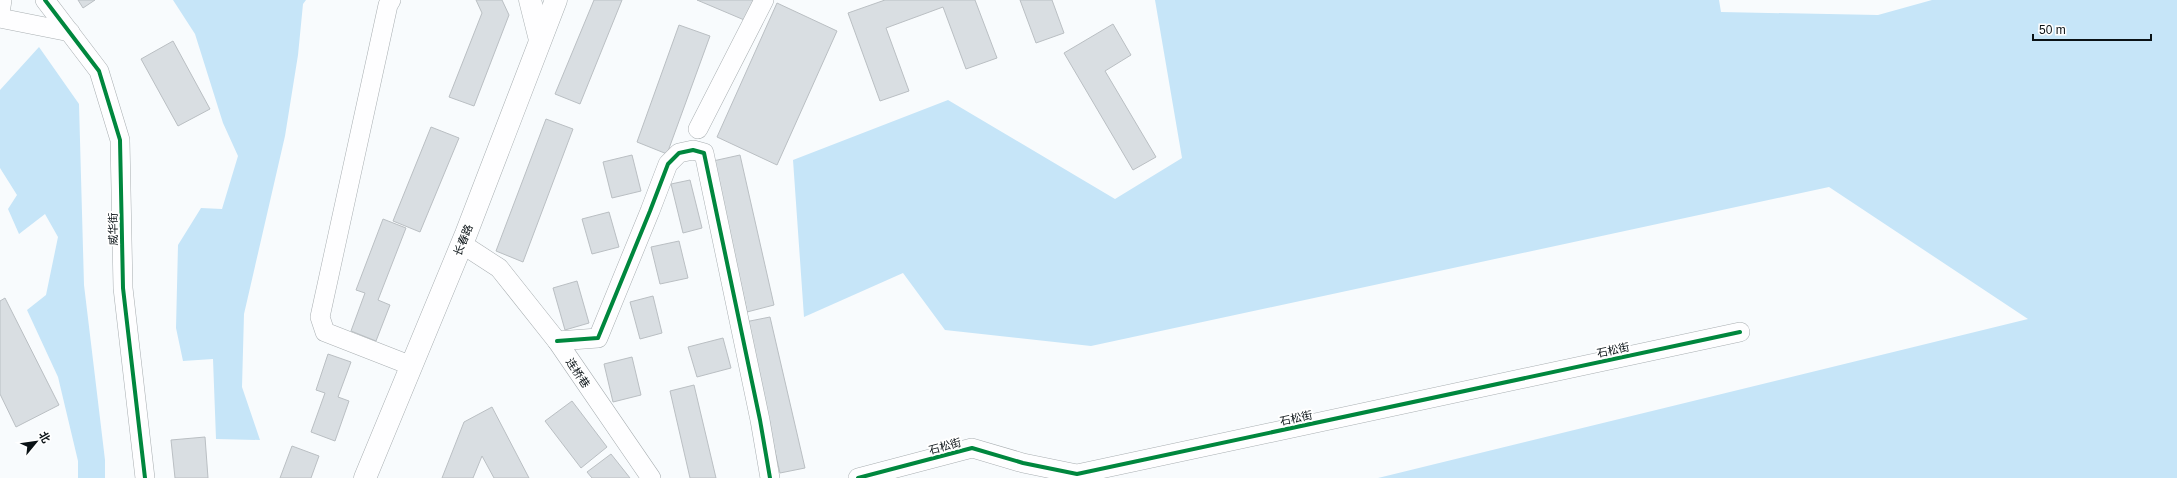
<svg xmlns="http://www.w3.org/2000/svg" width="2177" height="478" font-family="Arial,'Noto Sans SC',sans-serif">
<style>
.green{fill:#c6e5f8}
.building{fill:#d9dee2;stroke:#babfc3}
.lines{fill:none;stroke-linecap:round;stroke-linejoin:round}
.minor-casing{stroke:#a9afb2;stroke-width:20}
.secondary-casing{stroke:#a9afb2;stroke-width:23}
.primary-casing{stroke:#a9afb2;stroke-width:23}
.minor{stroke:#fefeff;stroke-width:19}
.secondary{stroke:#fefeff;stroke-width:22}
.primary{stroke:#fefeff;stroke-width:22}
.cycleway-casing{stroke:#fff;stroke-width:6}
.cycleway{stroke:#00873e;stroke-width:4}
.labels{text-anchor:middle;dominant-baseline:central;stroke-width:4;stroke-linejoin:round;paint-order:stroke}
.street-label{font-size:11px;fill:#0a1216;stroke:#fff}
</style>
<rect width="100%" height="100%" fill="#f8fbfd"/>
<!-- green -->
<g class="green">
<path d="M173,0H306L303,4L298,55L285,136L244,314L242,387L260,440L216,439L213,359L183,361L176,328L178,245L201,208L222,209L238,156L223,123L195,34Z"/>
<path d="M1155,0H1719L1721,12L1878,15L1932,0H2177V478H1378L2028,319L1829,187L1091,346L945,330L903,273L804,317L793,160L948,100L1115,199L1182,158Z"/>
<path d="M39,47L79,104L84,285L105,460V478H78V461L58,377L27,310L46,295L58,237L45,214L19,234L8,209L17,195L0,168V90Z"/>
</g>
<!-- building -->
<g class="building">
<path d="M78,0H95L83,8Z"/>
<path d="M476,0H502L509,15L474,106L449,97L482,13Z"/>
<path d="M594,0H622L580,104L555,94Z"/>
<path d="M697,0H759L749,22Z"/>
<path d="M885,0H975L997,58L966,69L943,7L886,28L909,91L880,101L848,13Z"/>
<path d="M1020,0H1052L1064,33L1036,43Z"/>
<path d="M777,3L837,31L777,165L717,137Z"/>
<path d="M1113,24L1131,55L1105,71L1156,157L1133,170L1064,53Z"/>
<path d="M679,25L710,36L667,154L637,142Z"/>
<path d="M173,41L210,109L178,126L141,59Z"/>
<path d="M546,119L573,129L523,262L496,251Z"/>
<path d="M431,127L459,138L420,232L393,221Z"/>
<path d="M632,155L641,191L612,198L603,162Z"/>
<path d="M740,155L774,305L747,312L713,161Z"/>
<path d="M690,180L702,228L683,233L671,184Z"/>
<path d="M609,212L619,247L592,254L582,219Z"/>
<path d="M383,219L406,228L378,300L390,305L376,341L351,331L365,293L356,290Z"/>
<path d="M679,241L688,278L660,284L651,247Z"/>
<path d="M577,281L589,323L565,330L553,288Z"/>
<path d="M653,296L662,333L640,339L630,302Z"/>
<path d="M5,298L59,405L16,427L0,394V301Z"/>
<path d="M770,317L805,468L780,473L745,322Z"/>
<path d="M723,338L731,368L697,377L688,347Z"/>
<path d="M328,354L351,362L338,397L349,401L335,441L311,432L325,393L316,390Z"/>
<path d="M632,357L641,395L613,402L604,364Z"/>
<path d="M694,385L716,478H690L670,391Z"/>
<path d="M572,401L607,447L581,468L545,421Z"/>
<path d="M492,407L529,478H494L482,456L473,478H442L464,422Z"/>
<path d="M205,437L208,478H175L171,440Z"/>
<path d="M292,446L319,456L311,478H280Z"/>
<path d="M611,454L630,478H592L587,472Z"/>
</g>
<g class="lines">
<!-- minor casing -->
<g class="minor-casing">
<g id="minor">
<path d="M45,0L99,71L120,140L123,288L145,478"/>
<path d="M391,0L388,5L320,317L325,332L412,366"/>
<path d="M0,13L2,0"/>
<path d="M0,18L70,32"/>
<path d="M698,129L764,0"/>
<path d="M462,244L499,268L557,341L651,478"/>
<path d="M557,341L598,338L650,211L668,164L679,153L693,150L704,153L760,420L770,478"/>
<path d="M858,478L972,448L1023,463L1077,474L1740,332"/>
</g>
</g>
<!-- secondary casing -->
<g class="secondary-casing">
<path id="secondary" d="M530,0L540,40"/>
</g>
<!-- primary casing -->
<g class="primary-casing">
<path id="primary" d="M365,478L466,234L556,0"/>
</g>
<!-- minor -->
<use href="#minor" class="minor"/>
<!-- secondary -->
<use href="#secondary" class="secondary"/>
<!-- primary -->
<use href="#primary" class="primary"/>
<!-- cycleway casing -->
<g class="cycleway-casing">
<g id="cycleway">
<path d="M45,0L99,71L120,140L123,288L145,478"/>
<path d="M557,341L598,338L650,211L668,164L679,153L693,150L704,153L760,420L770,478"/>
<path d="M858,478L972,448L1023,463L1077,474L1740,332"/>
</g>
</g>
<!-- cycleway -->
<use href="#cycleway" class="cycleway"/>
</g>
<g class="labels">
<!-- street labels -->
<g class="street-label">
<text transform="translate(113 229) rotate(-91)">威华街</text>
<text transform="translate(463 240) rotate(-68)">长春路</text>
<text transform="translate(1613 350) rotate(-12)">石松街</text>
<text transform="translate(578 373) rotate(56)">连桥巷</text>
<text transform="translate(1296 418) rotate(-12)">石松街</text>
<text transform="translate(945 446) rotate(-15)">石松街</text>
</g>
</g>
<!-- north arrow -->
<g transform="translate(36 442) rotate(61)" stroke="#ffffff" stroke-width="3" paint-order="stroke">
<path d="M0-3L7 15L0 10L-7 15Z" fill="#0a1216"/>
<text y="-6" font-size="11" font-weight="bold" text-anchor="middle" fill="#0a1216">北</text>
</g>
<!-- scale -->
<path d="M2033 34v6h118v-6" fill="none" stroke="#0a1216" stroke-width="2"/>
<text x="2039" y="34" font-size="12" fill="#0a1216" stroke="#ffffff" stroke-width="3" paint-order="stroke">50 m</text>
</svg>
